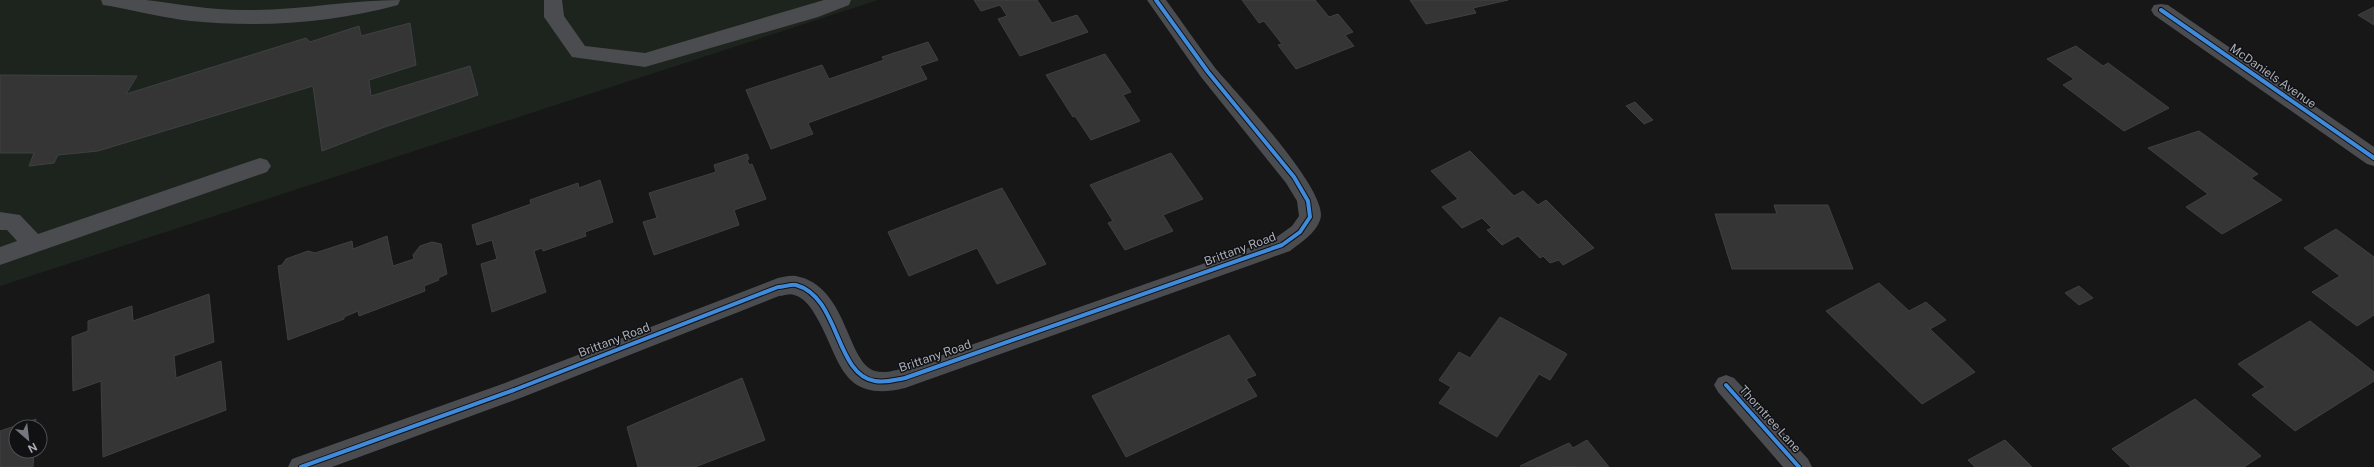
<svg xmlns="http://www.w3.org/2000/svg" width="2374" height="467" font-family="'Public Sans',sans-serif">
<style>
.green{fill:#1d241e}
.building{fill:#353536;stroke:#3f4043}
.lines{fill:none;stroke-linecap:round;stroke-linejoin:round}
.minor{fill:#4b4c50;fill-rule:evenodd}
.cycleway-casing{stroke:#111113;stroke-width:6}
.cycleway{stroke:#408adc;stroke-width:4}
.labels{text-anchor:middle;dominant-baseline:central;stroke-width:3;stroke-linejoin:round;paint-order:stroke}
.street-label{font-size:12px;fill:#a8adb8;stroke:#111113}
</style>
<rect width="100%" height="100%" fill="#171717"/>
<!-- green -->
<path class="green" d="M0,0H878L0,286Z"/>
<!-- building -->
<g class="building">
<path d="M974,0H1037L1052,23L1077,15L1088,32L1020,56L998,19L1007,16L1000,5L981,11Z"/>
<path d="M1242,0H1315L1329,17L1338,14L1353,32L1345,35L1354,46L1296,69L1278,45L1282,44L1264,21L1259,23Z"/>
<path d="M1410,0H1508L1473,8L1476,13L1426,24Z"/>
<path d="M2374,7V25L2358,15Z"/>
<path d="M410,23L416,65L369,80L371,96L470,66L478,95L382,128L322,151L313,86L98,151L58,155L54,163L29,166L34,153H0V75L137,76L126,94L306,38L310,42L359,26L361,36Z"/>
<path d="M928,42L938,60L920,66L927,79L808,123L813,134L771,149L746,90L822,65L829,79L884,60L882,57Z"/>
<path d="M2076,46L2103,66L2108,63L2169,108L2124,131L2063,85L2074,79L2047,59Z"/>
<path d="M1105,54L1131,92L1123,95L1140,121L1091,140L1075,116L1073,117L1046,75Z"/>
<path d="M1635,102L1653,120L1644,124L1626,106Z"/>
<path d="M2199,131L2258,174L2251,178L2282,200L2222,234L2186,207L2208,194L2148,148Z"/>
<path d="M1470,151L1514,196L1523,191L1538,205L1546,200L1594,248L1563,265L1559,260L1550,263L1543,256L1540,258L1518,236L1502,245L1487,230L1492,228L1482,218L1462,228L1442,207L1458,199L1431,171Z"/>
<path d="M1171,153L1203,199L1163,215L1173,231L1125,250L1108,223L1113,221L1090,185Z"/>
<path d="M747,154L749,159L747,160L749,165L752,164L766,199L734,210L739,225L654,255L643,222L657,218L649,193L716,172L714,165Z"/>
<path d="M600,180L613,222L585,232L586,236L543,251L542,248L534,251L546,292L492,312L481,264L497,259L492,240L477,245L472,225L531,204L530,200L578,183L579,188Z"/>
<path d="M1002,188L1046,264L997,284L977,248L909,276L888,232Z"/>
<path d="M1774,205H1828L1853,269H1732L1715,214H1777Z"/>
<path d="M2336,229L2374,257V315L2357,326L2312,292L2340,276L2304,248Z"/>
<path d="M387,236L393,266L414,259L413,255L420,246L432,242L441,244L447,274L438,278L439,280L424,286L425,291L359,316L358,311L344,317V319L288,340L278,266L282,265L286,259L308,251L315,253L352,241L353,249Z"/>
<path d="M1879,283L1909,311L1926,302L1946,320L1930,329L1975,372L1922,404L1826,311Z"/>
<path d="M2079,286L2093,298L2079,305L2065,293Z"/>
<path d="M209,294L214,342L174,356L176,378L221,361L226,410L103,457L101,381L73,391L72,337L88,331V321L132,306L133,321Z"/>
<path d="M1500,317L1567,354L1550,380L1539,374L1497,437L1439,403L1451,387L1439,380L1459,352L1470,358Z"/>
<path d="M2310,321L2374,372V381L2295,431L2252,395L2265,387L2238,364Z"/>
<path d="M1229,335L1256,375L1246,379L1257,396L1126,457L1092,396Z"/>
<path d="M742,378L765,440L695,467H638L627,427Z"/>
<path d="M2195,399L2261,456L2244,467H2131L2112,449Z"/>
<path d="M36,419L35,427H16V451H34L33,467H0V431Z"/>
<path d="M1587,440L1609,467L1520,466L1569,443L1573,448Z"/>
<path d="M2005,440L2032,467H1975L1968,460Z"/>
</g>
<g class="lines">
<!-- minor -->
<g class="minor">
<path d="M101,0C115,0 131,0 146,0C179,4 210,10 243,10C296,11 348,0 400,0L398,5C331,23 260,28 191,21C164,18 137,11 110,6L103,5Z"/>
<path d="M544,0H562L564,16L585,46L645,53L824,0H851L849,5L818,17L645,67L572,57L544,17Z"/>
<path d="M1147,0H1166C1183,23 1199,47 1216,69C1240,97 1321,183 1321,215C1320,231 1300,243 1290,251L905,388C838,404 841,356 814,313C810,306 803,297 794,295C790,293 784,296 779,296L523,397L332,467H288L292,459L505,383L778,278C784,277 790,275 796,276C848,286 846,362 875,371C884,374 896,370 905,368L1274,239L1292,226L1299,216L1297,201L1286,183L1201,77Z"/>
<path d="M2161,4L2168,5L2374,147V166L2367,164L2154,15L2151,10L2154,5Z"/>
<path d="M260,158L267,160L271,166L267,172L0,265V247L17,241L7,230H0V212L20,215L38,234Z"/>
<path d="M1726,375L1734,378L1808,459L1812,467H1783L1718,392L1714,385L1718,378Z"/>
</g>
<!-- cycleway casing -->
<g class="cycleway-casing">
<g id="cycleway">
<path d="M2161,10L2374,158"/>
<path d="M1726,385L1799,467"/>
<path d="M301,467L514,390L778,287C784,287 791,284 796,285C840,297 835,375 875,381C885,383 895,380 905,378L1282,245L1300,232L1310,217L1308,201L1294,177L1208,72L1156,0"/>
</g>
</g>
<!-- cycleway -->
<use href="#cycleway" class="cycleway"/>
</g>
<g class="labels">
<!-- street labels -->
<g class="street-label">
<text transform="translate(2273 76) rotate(35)">McDaniels Avenue</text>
<text transform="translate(1240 249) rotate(-20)">Brittany Road</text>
<text transform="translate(614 340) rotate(-21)">Brittany Road</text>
<text transform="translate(935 356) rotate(-19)">Brittany Road</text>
<text transform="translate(1770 419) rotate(48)">Thorntree Lane</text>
</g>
</g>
<!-- north arrow -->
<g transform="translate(28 439) rotate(152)"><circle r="19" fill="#111113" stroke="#4d4f55"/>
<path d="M0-3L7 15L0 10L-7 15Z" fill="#757880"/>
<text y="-6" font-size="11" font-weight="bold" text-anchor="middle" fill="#a8adb8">N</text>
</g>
</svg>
